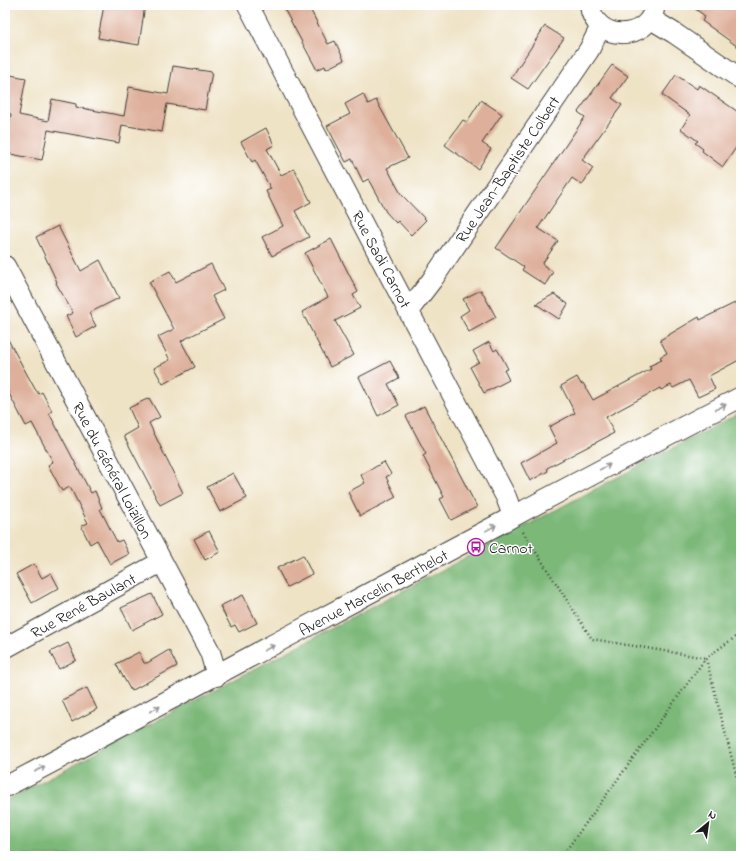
<svg xmlns="http://www.w3.org/2000/svg" width="746" height="861" viewBox="0 0 746 861" font-family="'Indie Flower',sans-serif">
<rect width="100%" height="100%" fill="#fff"/>
<filter id="ink" filterUnits="userSpaceOnUse"><feTurbulence type="fractalNoise" baseFrequency=".025" numOctaves="2"/><feDisplacementMap in="SourceGraphic" scale="8" xChannelSelector="R" yChannelSelector="G"/><feConvolveMatrix kernelMatrix="1 2 1 2 8 2 1 2 1" color-interpolation-filters="sRGB"/></filter>
<filter id="wash" filterUnits="userSpaceOnUse"><feTurbulence type="fractalNoise" baseFrequency=".012" numOctaves="4" result="noise"/><feDisplacementMap in="SourceGraphic" scale="16" xChannelSelector="R" yChannelSelector="G"/><feGaussianBlur stdDeviation="0.9" result="paint"/><feColorMatrix in="noise" values="0 0 0 0 0 0 0 0 0 0 0 0 0 0 0 0 0 1.4 0 .05"/><feComposite in="paint" operator="in"/></filter>
<g filter="url(#wash)">
<rect width="100%" height="100%" fill="#efe3c6"/>
<!-- forest -->
<path fill="#7cb878" stroke="#4c6a4a" d="M741,412V856H5V801Z"/>
<g id="blocks">
<!-- building -->
<path fill="#deb09b" d="M104,5H145L139,45L98,38Z
M282,5H308L328,44L335,41L344,60L326,69L325,66L317,70Z
M690,5H734L741,10V49L702,21L705,16Z
M545,26L564,38L528,89L511,78Z
M612,65L628,76L612,98L622,105L582,160L593,168L582,185L572,178L538,228L558,241L542,264L553,272L545,285L522,270L524,267L496,248L585,117L578,112Z
M173,66L212,72L205,110L167,104L162,132L122,125L119,143L48,130L42,160L5,153L11,114L5,112V74L26,78L19,115L48,121L52,99L76,104V107L124,116L129,87L168,94Z
M676,75L697,89L699,85L741,114V140L723,167L702,151L703,149L695,143L698,141L681,129L690,115L662,95Z
M363,94L368,104L376,100L408,158L387,168L401,194L426,220L411,235L398,221L396,223L386,212L368,179L363,182L352,159L346,162L327,126L350,114L345,104Z
M481,100L502,114L482,143L491,149L478,169L445,145L463,120L467,122Z
M266,128L274,145L267,149L281,175L294,169L311,202L295,211L309,237L272,256L262,237L283,226L266,191L271,189L255,160L252,162L241,142Z
M58,226L81,271L100,260L119,298L89,313L96,326L76,337L66,316L73,313L56,283L57,282L36,237Z
M331,239L358,292L353,295L360,308L335,321L354,355L330,367L302,312L328,297L305,253Z
M211,264L224,290L212,296L224,319L181,341L195,367L163,384L154,368L170,360L158,337L174,329L149,282L170,271L176,282Z
M481,290L496,317L469,332L460,316L469,310L463,299Z
M554,294L568,304L559,319L536,304Z
M741,300V359L709,376L715,389L698,397L689,380L673,388L671,385L661,390L660,388L606,417L614,433L547,468L548,471L530,481L521,463L557,443L549,427L575,413L561,386L577,377L581,384L583,383L593,400L651,369L649,366L662,360L660,357L667,353L660,340L699,317L700,320Z
M5,334L35,389L39,394L42,392L52,411L49,413L91,493L95,491L102,508L100,509L117,542L122,540L129,554L110,564L97,540L90,544L81,526L88,523L70,487L62,491L48,465L53,462L32,423L26,426L5,386Z
M489,342L494,351L497,349L503,359L508,369L504,370L509,380L484,393L470,367L479,362L473,351Z
M390,361L399,378L388,384L399,405L378,416L359,377Z
M149,398L160,417L149,423L183,493L160,505L124,436L138,428L129,408Z
M424,406L477,507L451,520L440,499L444,497L423,456L426,454L406,416Z
M384,462L391,474L386,477L396,497L360,516L348,492L365,483L361,475Z
M233,473L247,498L220,512L207,487Z
M209,531L220,552L205,560L194,539Z
M303,555L312,574L287,587L277,568Z
M34,564L42,578L51,573L59,588L32,603L16,574Z
M152,594L162,614L132,630L121,608Z
M243,595L257,623L239,632L235,625L231,627L220,606Z
M68,643L76,660L59,669L50,652Z
M169,650L177,666L131,691L116,664L139,652L144,663H147Z
M87,688L97,709L72,722L62,700Z"/>
</g>
</g>
<g filter="url(#ink)">
<use href="#blocks" fill-opacity="0" stroke="#3c3a36" stroke-width="1"/>
<g fill="none" stroke-linecap="round" stroke-linejoin="round">
<!-- minor casing -->
<g stroke="#3c3a36" stroke-width="22">
<path id="minor" d="M248,5L506,497L513,516
M590,5C593,42 650,43 655,5
M651,19L674,33L741,79
M5,266L210,652L217,676
M409,310L432,280L589,50L601,26
M5,648L161,562
M5,787C251,658 494,524 741,397"/>
</g>
<!-- path -->
<path stroke="#3c3a36" stroke-width="2.5" stroke-dasharray="1 3" stroke-linecap="butt" d="M523,532L592,639L706,658L741,794
M562,856L706,658L741,633"/>
<!-- minor -->
<use href="#minor" stroke="#fff" stroke-width="20"/>
</g>
<!-- one-way arrows -->
<defs><path id="oneway-shaft" d="M-6 0H5M1.5-3L5.5 0L1.5 3" fill="none" stroke-width="1.6" stroke-linecap="round" stroke-linejoin="round"/></defs>
<g stroke="#999">
<use href="#oneway-shaft" transform="translate(721 407) rotate(-27)"/>
<use href="#oneway-shaft" transform="translate(605 467) rotate(-28)"/>
<use href="#oneway-shaft" transform="translate(491 528) rotate(-29)"/>
<use href="#oneway-shaft" transform="translate(269 648) rotate(-28)"/>
<use href="#oneway-shaft" transform="translate(155 709) rotate(-28)"/>
<use href="#oneway-shaft" transform="translate(40 769) rotate(-28)"/>
</g>
</g>
<!-- icons -->
<defs>
<g id="bus-ring" transform="scale(0.9)"><circle r="9.5" fill="#fff" stroke="#b5179e" stroke-width="1.5"/><path d="M-5-6H5V4H4V6H2V4H-2V6H-4V4H-5ZM-3.5-4V0h7V-4ZM-3.5 1.2v1.5H-2V1.2ZM2 1.2v1.5H3.5V1.2Z" fill="#b5179e"/></g>
</defs>
<g fill-rule="evenodd">
<use href="#bus-ring" x="476" y="547"/>
</g>
<g text-anchor="middle" stroke-width="3" stroke-linejoin="round" paint-order="stroke">
<!-- street labels -->
<g font-size="16" fill="#1c1c1c" stroke="#fff">
<text transform="translate(507 169) rotate(-56)" y="6">Rue Jean-Baptiste Colbert</text>
<text transform="translate(382 259) rotate(62)" y="6">Rue Sadi Carnot</text>
<text transform="translate(113 470) rotate(62)" y="6">Rue du Général Loizillon</text>
<text transform="translate(373 592) rotate(-28)" y="6">Avenue Marcelin Berthelot</text>
<text transform="translate(83 605) rotate(-29)" y="6">Rue René Baulant</text>
</g>
<!-- poi labels -->
<g font-size="16" fill="#1c1c1c" stroke="#fff" text-anchor="start">
<text x="489" y="553">Carnot</text>
</g>
</g>
<!-- margin -->
<rect width="746" height="861" fill="none" stroke="#fff" stroke-width="20"/>
<!-- north arrow -->
<g transform="translate(708 823) rotate(29)" stroke="#ffffff" stroke-width="3" paint-order="stroke">
<path d="M0-3L7 15L0 10L-7 15Z" fill="#1c1c1c"/>
<text y="-6" font-size="11" font-weight="bold" text-anchor="middle" fill="#1c1c1c">N</text>
</g>
</svg>
